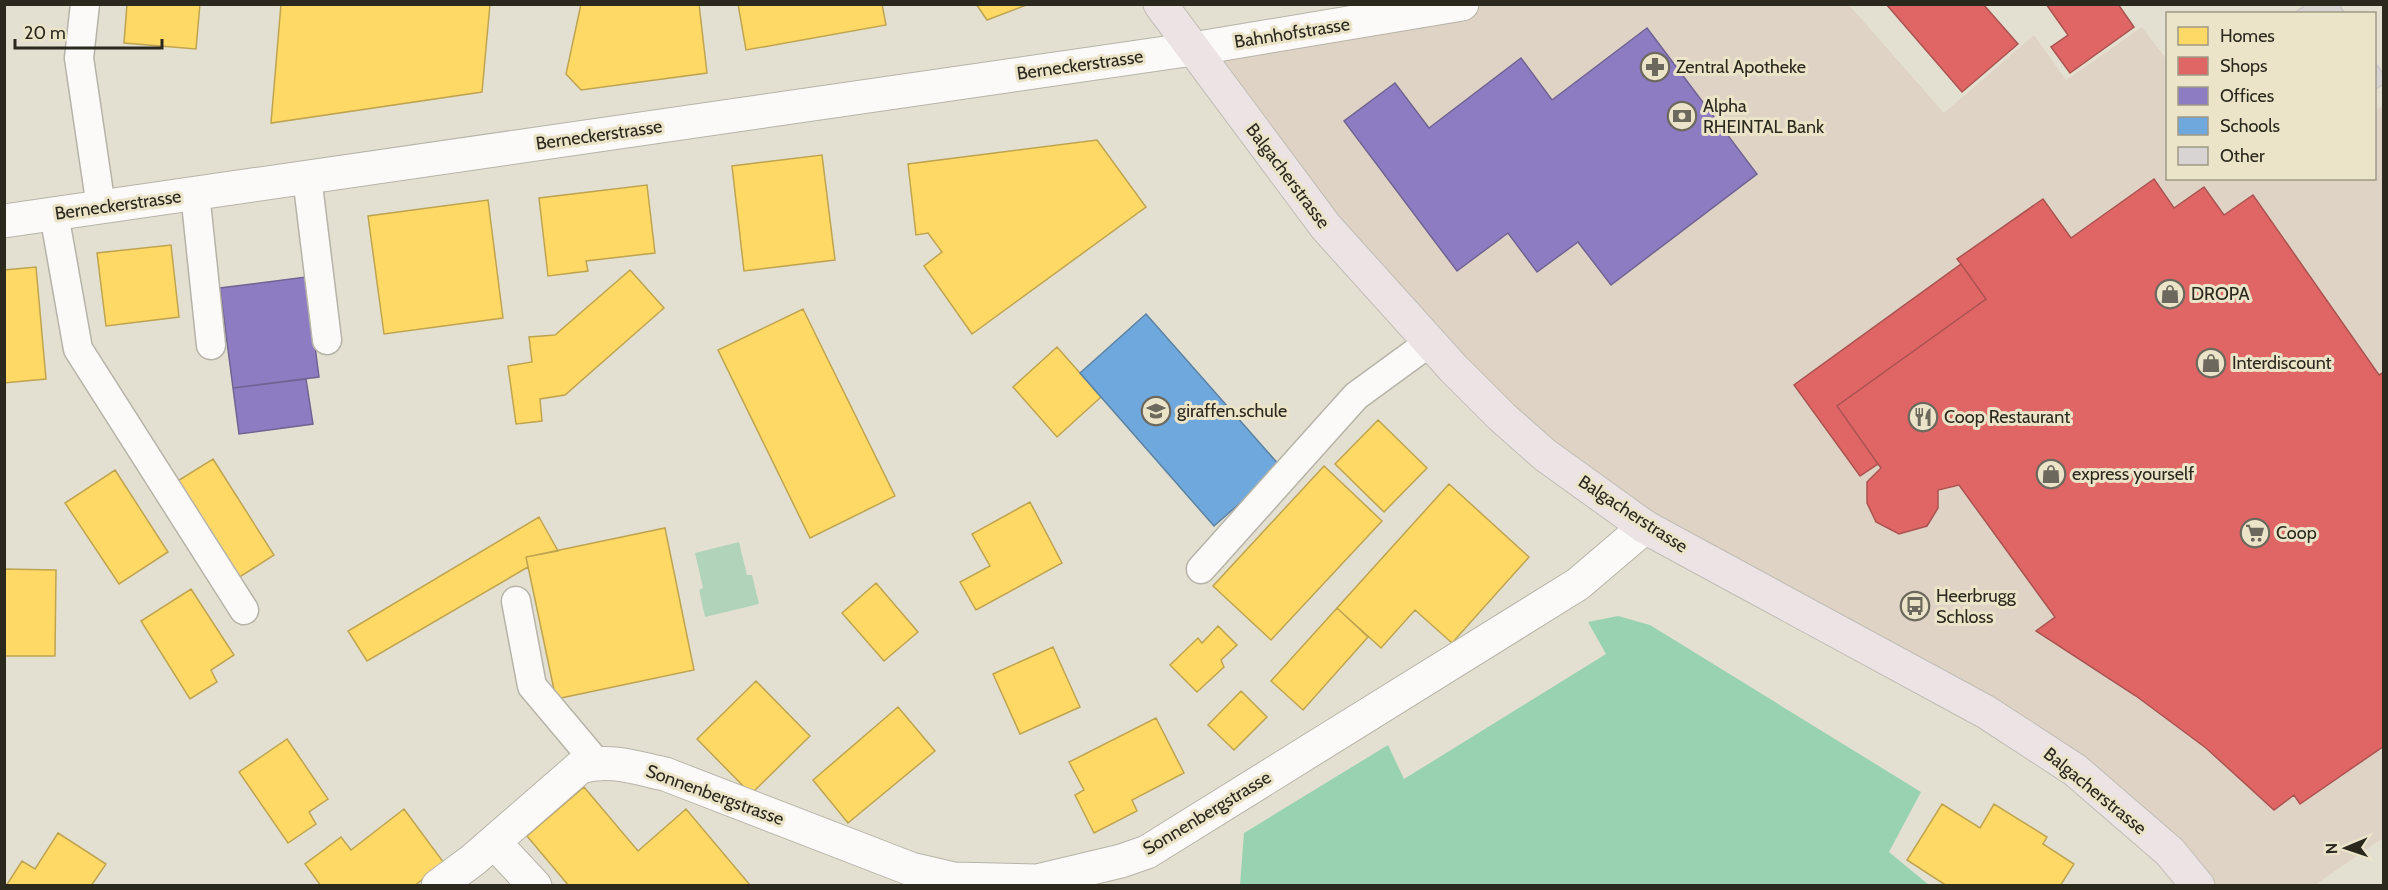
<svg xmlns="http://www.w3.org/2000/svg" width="2388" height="890" viewBox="0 0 2388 890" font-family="Cabin,sans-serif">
<rect width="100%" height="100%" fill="#e4e0d1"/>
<!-- commercial -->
<path fill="#dfd3c5" d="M1461,5H1849L1944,113L2034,35L2066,80L2142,27L2167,60L2168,178H2374L2375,111L2383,105V838L2315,885H2198L2170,852L1826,623L1502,417L1193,49Z"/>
<!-- green -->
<path fill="#b1d3ba" d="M739,542L747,575H752L759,604L705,617L699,590L703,588L695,553Z"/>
<!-- forest -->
<path fill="#99d2b1" d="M1618,616L1650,625L1921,792L1889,852L1929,885H1240L1244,833L1388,745L1404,779L1606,654L1588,622Z"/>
<!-- homes -->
<path fill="#ffd966" stroke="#bfa450" stroke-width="1.5" d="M127,4H200L196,49L124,43Z
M281,4H490L482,92L271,123Z
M581,4H699L707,73L581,90L566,74Z
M738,4H882L886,25L746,50Z
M976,4H1029L987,20Z
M1097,140L1146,207L972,334L924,266L942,252L928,233L916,235L908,164Z
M822,155L835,260L744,271L732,166Z
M647,185L655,253L586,261L588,271L548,276L539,198Z
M488,200L503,318L384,334L368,216Z
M171,245L179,317L106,326L97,253Z
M36,267L46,379L4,383V270Z
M630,270L664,308L565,395L540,399L542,421L516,424L508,366L532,362L529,337L555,335Z
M803,309L895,496L810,538L718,350Z
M1057,347L1101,397L1057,437L1013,387Z
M1378,420L1427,468L1384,512L1335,464Z
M213,459L274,555L238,578L176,482Z
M1324,466L1382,521L1271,640L1213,586Z
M115,470L168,552L119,584L65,503Z
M1449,484L1529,557L1452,643L1415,610L1381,648L1337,608Z
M1030,502L1062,563L976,610L960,582L990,566L972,534Z
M539,517L558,551L526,557L528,567L367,661L348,631Z
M665,528L694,670L556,699L526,557Z
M4,569L56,570L55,656H4Z
M876,583L918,632L884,661L842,613Z
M191,589L234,655L211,670L217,682L190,699L141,621Z
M1337,608L1368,637L1303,710L1271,681Z
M1218,626L1237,645L1221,660L1224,667L1197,692L1170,665L1198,638L1202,643Z
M1053,647L1080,707L1020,734L993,674Z
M756,681L810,736L751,794L697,739Z
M1241,691L1267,717L1234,750L1208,725Z
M898,707L935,751L848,823L813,780Z
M1156,718L1184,773L1132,800L1137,811L1094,833L1075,795L1084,790L1069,762Z
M287,739L328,799L309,812L316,824L288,843L239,772Z
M584,787L638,851L686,809L750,885L569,886L527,836Z
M1942,804L1980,828L1994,804L2047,837L2043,844L2074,864L2060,886H1947L1907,860Z
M404,809L444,863L414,886H321L305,864L341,837L351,850Z
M58,833L106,864L91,886H6L22,861L35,869Z"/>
<!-- shops -->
<path fill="#e06666" stroke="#aa5350" stroke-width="1.5" d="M1886,4H1983L2018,44L1962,92Z
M2046,4H2118L2134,27L2070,73L2051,47L2068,35Z
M2154,179L2174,208L2204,187L2224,215L2253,195L2379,375L2384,372V746L2300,804L2294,795L2274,810L2206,748L2136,696L2036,631L2055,617L1959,485L1938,490V508L1927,526L1899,534L1876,522L1867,503V482L1881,468L1878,464L1860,476L1794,385L1961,264L1957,259L2043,199L2071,238Z
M1961,264L1986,299L1837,406L1878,464L1860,476L1794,385Z"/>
<!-- offices -->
<path fill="#8e7cc3" stroke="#706392" stroke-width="1.5" d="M1647,28L1757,174L1611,285L1578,242L1537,272L1508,233L1457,271L1344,121L1395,83L1429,128L1521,58L1552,100Z
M306,277L319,377L233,388L220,288Z
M306,379L313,424L239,434L233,388Z"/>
<!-- schools -->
<path fill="#6fa8dc" stroke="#5b82a3" stroke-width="1.5" d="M1146,314L1281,467L1214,526L1080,373Z"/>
<!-- building -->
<path fill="#d7d4d3" stroke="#cbc8c7" stroke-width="1.5" d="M2307,4H2339L2345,14H2293Z
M2374,61L2384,75V84L2374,90Z"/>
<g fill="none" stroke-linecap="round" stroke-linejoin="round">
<!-- service casing -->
<g stroke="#b6b3a8" stroke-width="31">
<path id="service" d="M85,4L79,58L101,207
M307,177L327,340
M195,193L211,345
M54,214L78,349L244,610
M1201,569L1356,396L1430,342
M516,601L532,686L596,762"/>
</g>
<!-- minor casing -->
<g stroke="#b6b3a8" stroke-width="35">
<path id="minor" d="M1193,49L1462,4
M494,842L535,886
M438,886L473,860L580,767C609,758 636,768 665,774L911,869L954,879L1037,881L1121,861L1147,852L1578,584L1645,527"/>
</g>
<!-- secondary casing -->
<g stroke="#b6b3a8" stroke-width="35">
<path id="secondary" d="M4,221L1193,49"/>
</g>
<!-- primary casing -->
<g stroke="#bfbdb5" stroke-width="35">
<path id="primary" d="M1160,4L1326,227L1454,369L1502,417L1545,455L1645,527L1986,712L2075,770L2170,852L2198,886"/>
</g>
<!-- service -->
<use href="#service" stroke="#fbfaf8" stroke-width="28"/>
<!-- minor -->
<use href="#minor" stroke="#fbfaf8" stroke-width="33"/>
<!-- secondary -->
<use href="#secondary" stroke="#fbfaf8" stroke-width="33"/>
<!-- primary -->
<use href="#primary" stroke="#ece3e4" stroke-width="33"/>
</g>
<!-- icons -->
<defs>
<g id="pharmacy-ring" transform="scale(1.5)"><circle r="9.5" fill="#ece4c9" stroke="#6c685d" stroke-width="1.5"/><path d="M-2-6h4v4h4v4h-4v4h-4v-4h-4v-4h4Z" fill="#6c685d"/></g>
<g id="bank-ring" transform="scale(1.5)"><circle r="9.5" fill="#ece4c9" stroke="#6c685d" stroke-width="1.5"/><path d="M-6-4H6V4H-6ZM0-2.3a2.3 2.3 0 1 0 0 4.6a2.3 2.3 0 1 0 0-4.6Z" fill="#6c685d"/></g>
<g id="shop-ring" transform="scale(1.5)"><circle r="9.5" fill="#ece4c9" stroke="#6c685d" stroke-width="1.5"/><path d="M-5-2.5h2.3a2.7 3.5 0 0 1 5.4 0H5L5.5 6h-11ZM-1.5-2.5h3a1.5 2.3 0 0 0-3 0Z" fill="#6c685d"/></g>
<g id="school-ring" transform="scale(1.5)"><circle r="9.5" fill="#ece4c9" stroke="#6c685d" stroke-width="1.5"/><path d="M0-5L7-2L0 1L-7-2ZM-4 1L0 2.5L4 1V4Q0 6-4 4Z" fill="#6c685d"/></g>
<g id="restaurant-ring" transform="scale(1.5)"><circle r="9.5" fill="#ece4c9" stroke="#6c685d" stroke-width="1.5"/><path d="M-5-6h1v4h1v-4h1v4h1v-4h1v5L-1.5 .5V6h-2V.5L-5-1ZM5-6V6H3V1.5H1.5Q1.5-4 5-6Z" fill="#6c685d"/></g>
<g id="supermarket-ring" transform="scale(1.5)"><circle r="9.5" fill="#ece4c9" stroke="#6c685d" stroke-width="1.5"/><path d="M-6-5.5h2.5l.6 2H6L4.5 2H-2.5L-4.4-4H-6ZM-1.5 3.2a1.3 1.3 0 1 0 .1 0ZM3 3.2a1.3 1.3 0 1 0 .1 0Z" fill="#6c685d"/></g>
<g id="bus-ring" transform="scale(1.5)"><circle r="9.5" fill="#ece4c9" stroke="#6c685d" stroke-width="1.5"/><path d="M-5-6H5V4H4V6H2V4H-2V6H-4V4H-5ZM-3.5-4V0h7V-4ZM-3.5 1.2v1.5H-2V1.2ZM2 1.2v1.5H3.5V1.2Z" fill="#6c685d"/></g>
</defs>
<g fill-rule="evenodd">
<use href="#pharmacy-ring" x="1655" y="67"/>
<use href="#bank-ring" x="1682" y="116"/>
<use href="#shop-ring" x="2170" y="294"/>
<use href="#shop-ring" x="2211" y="363"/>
<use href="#school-ring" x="1156" y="411"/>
<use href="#restaurant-ring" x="1923" y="417"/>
<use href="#shop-ring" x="2051" y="474"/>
<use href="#supermarket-ring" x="2255" y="533"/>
<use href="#bus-ring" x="1915" y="606"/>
</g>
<g text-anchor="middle" stroke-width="6" stroke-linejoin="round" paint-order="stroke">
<!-- street labels -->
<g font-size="18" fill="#2b281e" stroke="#ece4c9">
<text transform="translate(1292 33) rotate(-9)" y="6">Bahnhofstrasse</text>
<text transform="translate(1080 65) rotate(-8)" y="6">Berneckerstrasse</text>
<text transform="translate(599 135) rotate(-8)" y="6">Berneckerstrasse</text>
<text transform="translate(1288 176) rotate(53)" y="6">Balgacherstrasse</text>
<text transform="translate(118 205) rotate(-8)" y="6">Berneckerstrasse</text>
<text transform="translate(1633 514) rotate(33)" y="6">Balgacherstrasse</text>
<text transform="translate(2095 791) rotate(39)" y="6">Balgacherstrasse</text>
<text transform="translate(715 795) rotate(20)" y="6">Sonnenbergstrasse</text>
<text transform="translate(1207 813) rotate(-31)" y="6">Sonnenbergstrasse</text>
</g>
<!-- poi labels -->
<g font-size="18" fill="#2b281e" stroke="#ece4c9" text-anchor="start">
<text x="1676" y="73">Zentral Apotheke</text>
<text x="1703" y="112">Alpha<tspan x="1703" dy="21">RHEINTAL Bank</tspan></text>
<text x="2191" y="300">DROPA</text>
<text x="2232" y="369">Interdiscount</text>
<text x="1177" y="417">giraffen.schule</text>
<text x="1944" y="423">Coop Restaurant</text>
<text x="2072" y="480">express yourself</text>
<text x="2276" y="539">Coop</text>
<text x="1936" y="602">Heerbrugg<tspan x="1936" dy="21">Schloss</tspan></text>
</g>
</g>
<!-- border -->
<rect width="2388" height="890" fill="none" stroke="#2b281e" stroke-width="12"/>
<!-- legend -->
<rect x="2166" y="12" width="210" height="168" fill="#ece4c9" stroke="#9f9985" stroke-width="1.5"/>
<rect x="2178" y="27" width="30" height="18" fill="#ffd966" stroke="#9f9985" stroke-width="1.5"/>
<text x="2220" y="42" font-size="18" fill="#2b281e">Homes</text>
<rect x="2178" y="57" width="30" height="18" fill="#e06666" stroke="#9f9985" stroke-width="1.5"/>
<text x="2220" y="72" font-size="18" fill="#2b281e">Shops</text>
<rect x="2178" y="87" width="30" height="18" fill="#8e7cc3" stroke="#9f9985" stroke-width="1.5"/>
<text x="2220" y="102" font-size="18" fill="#2b281e">Offices</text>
<rect x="2178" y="117" width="30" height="18" fill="#6fa8dc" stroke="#9f9985" stroke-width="1.5"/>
<text x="2220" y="132" font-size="18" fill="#2b281e">Schools</text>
<rect x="2178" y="147" width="30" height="18" fill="#d7d4d3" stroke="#9f9985" stroke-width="1.5"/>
<text x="2220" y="162" font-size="18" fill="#2b281e">Other</text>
<!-- north arrow -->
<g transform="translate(2346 848) rotate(268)" stroke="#ece4c9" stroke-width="4.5" paint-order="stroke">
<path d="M0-4.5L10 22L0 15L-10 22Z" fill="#2b281e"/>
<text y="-9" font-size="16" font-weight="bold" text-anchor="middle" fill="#2b281e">N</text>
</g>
<!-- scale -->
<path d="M15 39v9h147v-9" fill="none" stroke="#2b281e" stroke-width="3"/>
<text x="24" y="39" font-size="18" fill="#2b281e" stroke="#ece4c9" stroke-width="4.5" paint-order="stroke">20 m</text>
</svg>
